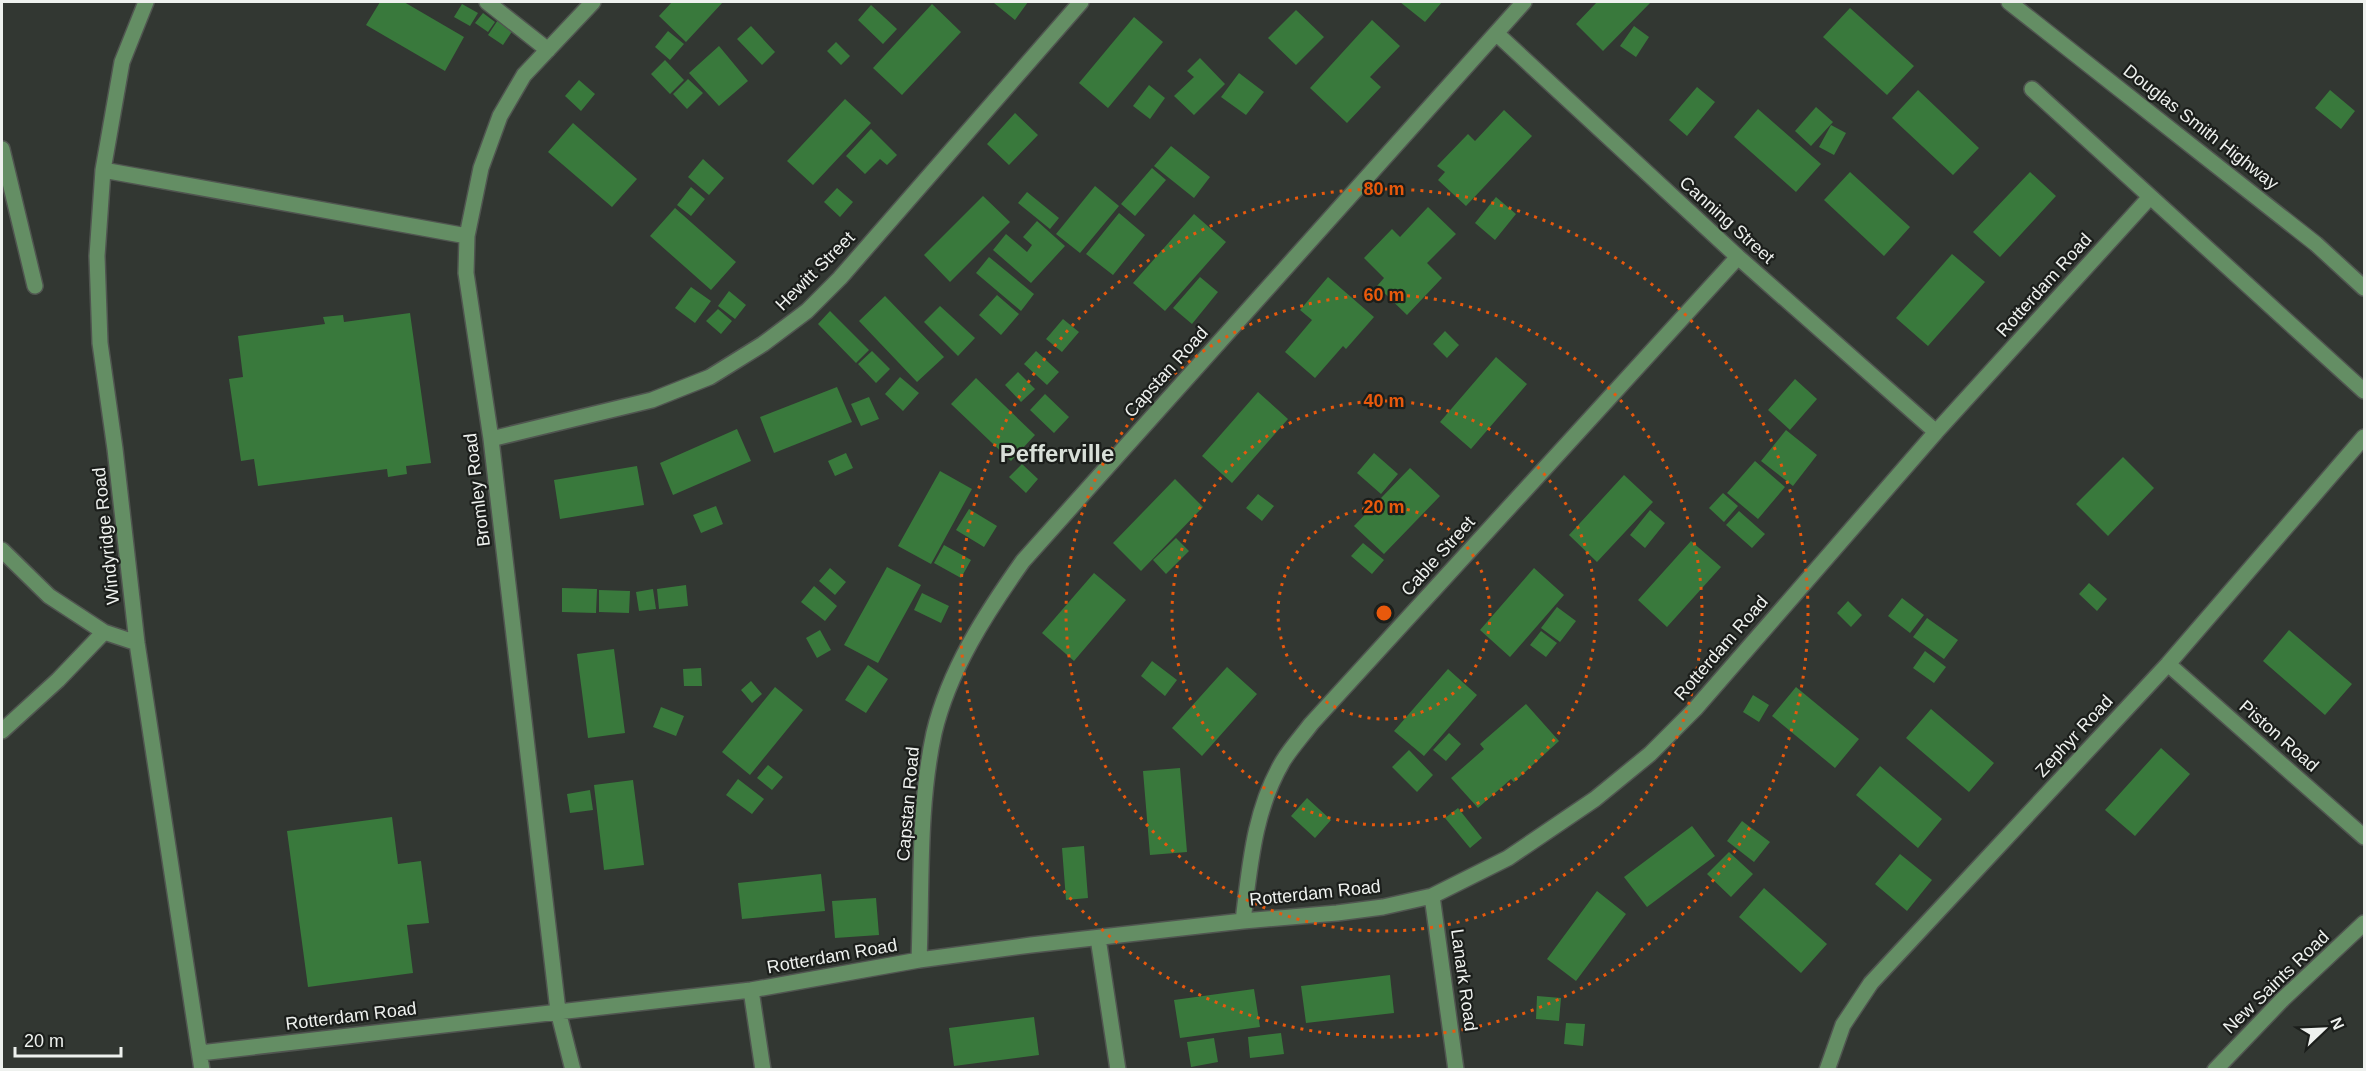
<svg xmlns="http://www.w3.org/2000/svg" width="2366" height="1071" viewBox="0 0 2366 1071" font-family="Arial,sans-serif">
<rect width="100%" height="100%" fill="#323732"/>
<!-- building -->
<path fill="#39793c" d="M380,2H404L464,37L445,71L366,25Z
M672,2H723L686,42L659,16Z
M995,2H1028L1015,20L994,3Z
M1400,2H1442L1425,22Z
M1597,2H1651L1603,51L1576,24Z
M462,4L478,13L470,26L454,17Z
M932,4L961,32L902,95L873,68Z
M871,5L897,29L883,44L858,20Z
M1850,8L1914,66L1887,95L1823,37Z
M1296,10L1324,37L1296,65L1268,38Z
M483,13L495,22L488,32L475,23Z
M1134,17L1163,42L1108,108L1079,83Z
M498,20L513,30L503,45L488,35Z
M1372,20L1400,46L1370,77L1381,87L1347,123L1310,88Z
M751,26L775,52L762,65L737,39Z
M1634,26L1649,37L1636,57L1620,46Z
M668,31L684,44L670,60L655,47Z
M836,42L850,56L841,65L827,51Z
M719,46L748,81L719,106L689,73Z
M1200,58L1225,84L1194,115L1174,96L1194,77L1187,71Z
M665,60L684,80L670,94L651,74Z
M1239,73L1264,92L1246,115L1221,97Z
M688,79L703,93L687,109L673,94Z
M579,80L595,94L581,111L565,96Z
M1149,85L1165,98L1150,119L1133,106Z
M1697,87L1715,102L1687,136L1669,120Z
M1918,90L1979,148L1953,175L1892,118Z
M2330,90L2355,111L2341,129L2315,108Z
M845,99L871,123L813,185L787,161Z
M1816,107L1833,122L1811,146L1795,131Z
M1758,109L1821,164L1796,192L1734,137Z
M1504,110L1532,136L1466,206L1438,180L1445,172L1437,166L1468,134L1475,141Z
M1015,113L1038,135L1009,165L987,144Z
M573,123L637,179L612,207L548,152Z
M1831,125L1846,133L1834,155L1819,147Z
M871,129L897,155L887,165L880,159L865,174L846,156Z
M1171,146L1210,177L1194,198L1154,166Z
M703,159L724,178L709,195L688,177Z
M1152,168L1166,180L1135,216L1121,204Z
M1850,172L1910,227L1884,256L1824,200Z
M2030,172L2056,196L2000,257L1973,232Z
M1095,186L1119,206L1080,253L1056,234Z
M691,187L705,199L691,216L677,205Z
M837,188L853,202L840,217L824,202Z
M1027,192L1059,218L1050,229L1018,203Z
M983,196L1010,222L950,282L924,255Z
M1496,197L1516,214L1495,240L1475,223Z
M1428,207L1456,234L1427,263L1442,278L1407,315L1377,286L1384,278L1364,258L1392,229L1400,237Z
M675,208L736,262L711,290L650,236Z
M1119,213L1145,235L1113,275L1086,254Z
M1194,214L1226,242L1165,311L1133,283Z
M1037,221L1065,246L1031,283L993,250L1006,234L1027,252L1032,245L1023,237Z
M1952,254L1985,282L1928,346L1896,318Z
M989,257L1034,294L1021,311L976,273Z
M1200,277L1218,292L1192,324L1173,308Z
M1328,277L1374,317L1346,349L1343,346L1315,378L1285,352L1312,320L1300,310Z
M691,287L711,301L695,323L675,308Z
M729,291L746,305L735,319L718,306Z
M997,295L1019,314L1001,335L979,315Z
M885,296L944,357L917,382L859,321Z
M940,306L975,338L958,356L924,322Z
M718,309L732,321L721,334L706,321Z
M830,311L869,350L856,363L818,324Z
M410,313L431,463L406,466L407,474L388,477L387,469L258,486L254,459L241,461L229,379L243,377L238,336L325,324L323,317L343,315L344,322Z
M1063,319L1079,332L1062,352L1046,339Z
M1445,331L1459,345L1447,358L1433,344Z
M872,351L890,369L876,383L858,364Z
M1036,351L1059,372L1047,385L1024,364Z
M1496,357L1527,384L1471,449L1440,422Z
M1018,372L1035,389L1021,402L1005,385Z
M900,377L919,393L903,411L885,394Z
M976,378L1035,435L1011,461L951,404Z
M1795,379L1817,399L1790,430L1768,410Z
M837,387L852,422L774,453L760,417Z
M1258,392L1288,419L1232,483L1202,456Z
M1045,394L1069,417L1054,433L1030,410Z
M869,397L879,419L861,426L851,404Z
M737,429L751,461L673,495L660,463Z
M1786,430L1817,455L1793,486L1761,461Z
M846,453L853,468L835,476L828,461Z
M1374,453L1398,474L1381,494L1357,473Z
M2123,457L2154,488L2108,536L2076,504Z
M1755,461L1785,487L1758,519L1727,493Z
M1022,464L1038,479L1026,493L1009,477Z
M637,466L644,505L560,519L554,480Z
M1410,468L1440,496L1384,554L1354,526Z
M940,471L972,489L931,564L898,546Z
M1624,475L1653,502L1597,562L1569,535Z
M1175,479L1203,507L1141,571L1113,543Z
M1723,493L1738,506L1724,522L1709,508Z
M1258,494L1274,506L1262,521L1246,508Z
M716,506L723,524L701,533L693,515Z
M969,509L997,526L984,547L956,530Z
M1650,510L1665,523L1645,548L1630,535Z
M1739,511L1765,534L1752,548L1726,525Z
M1176,538L1189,551L1166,574L1153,560Z
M1691,541L1721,567L1667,627L1638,600Z
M1363,543L1384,560L1372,574L1351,556Z
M944,545L971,560L961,578L934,563Z
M887,567L921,585L878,663L844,645Z
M830,568L846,582L835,595L819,581Z
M1534,568L1564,595L1510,657L1480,630Z
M1094,573L1126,600L1074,661L1042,633Z
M2089,583L2107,599L2097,611L2079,594Z
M686,585L688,606L659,609L657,589Z
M814,586L837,606L825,621L801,602Z
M562,588L597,589L596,613L562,612Z
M653,589L656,609L639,611L636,592Z
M599,590L630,591L629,613L599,612Z
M922,593L949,606L941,623L914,610Z
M1902,598L1924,615L1910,633L1888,616Z
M1848,601L1862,615L1851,627L1837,613Z
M1557,607L1576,621L1560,642L1541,628Z
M1927,618L1958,640L1944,659L1913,637Z
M820,630L831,650L817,658L806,638Z
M2289,630L2352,684L2325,715L2263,661Z
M1541,631L1557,643L1546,657L1530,645Z
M614,649L625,733L588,738L577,654Z
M1925,651L1946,667L1934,683L1913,668Z
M1152,661L1177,680L1165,696L1141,676Z
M868,665L888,679L866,713L845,700Z
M1227,667L1257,694L1202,756L1172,728Z
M701,668L702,686H684L683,669Z
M1448,669L1477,695L1424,756L1394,731Z
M751,681L762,694L752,703L741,690Z
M775,687L803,710L750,775L722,752Z
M1796,687L1859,739L1835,768L1772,716Z
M1753,695L1769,705L1759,722L1743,712Z
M1526,704L1559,741L1514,782L1511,779L1478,808L1451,778L1484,749L1480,744Z
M661,707L684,716L676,736L653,727Z
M1931,709L1994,763L1969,792L1906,738Z
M1449,733L1461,744L1446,761L1433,750Z
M2161,748L2190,774L2135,836L2105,810Z
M1409,750L1433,775L1417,792L1392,767Z
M768,765L783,777L772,790L757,778Z
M1880,766L1942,819L1918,848L1856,795Z
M1180,768L1187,852L1150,855L1143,771Z
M738,779L764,799L752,814L726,795Z
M633,780L644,865L604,870L594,785Z
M590,790L593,810L570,813L567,794Z
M1307,798L1331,820L1315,838L1291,816Z
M1458,808L1482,838L1470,848L1445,818Z
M392,817L398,864L421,861L429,923L407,925L413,973L308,987L287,831Z
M1742,821L1770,842L1754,862L1727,841Z
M1692,826L1715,856L1647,907L1624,877Z
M1084,846L1088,898L1066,900L1062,848Z
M1729,852L1753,874L1731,897L1707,874Z
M1900,854L1932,880L1907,911L1875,884Z
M821,874L825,911L742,919L738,883Z
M1764,888L1827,944L1801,973L1739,917Z
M1597,891L1626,914L1576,981L1547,959Z
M876,898L879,935L835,938L832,901Z
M1390,975L1394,1013L1306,1023L1301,986Z
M1254,989L1260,1027L1180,1038L1174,1000Z
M1537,996L1561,998L1559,1021L1536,1019Z
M1034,1017L1039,1055L954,1066L949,1028Z
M1566,1023L1585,1024L1583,1046L1564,1044Z
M1281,1033L1284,1054L1250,1058L1248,1037Z
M1214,1038L1218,1062L1191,1067L1187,1042Z"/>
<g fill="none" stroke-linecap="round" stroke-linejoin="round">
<!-- minor casing -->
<g stroke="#505550" stroke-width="18">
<path id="minor" d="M146,2L122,62L103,170L97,256L100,343L115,449L137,643L202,1070
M487,2L548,50
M2009,2L2316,244L2364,288
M1496,33L1738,257L1936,432
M2032,89L2364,391
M2,149L35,286
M103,170L467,236
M491,439L652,400L710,377L763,344L807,311L840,278L1081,2
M2,550L49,596L104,632
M2168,664L2364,837
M2,731L58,680L104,632L137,643
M1432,896L1456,1070
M1243,921C1250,865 1254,810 1283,761C1291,748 1302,736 1311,724L1738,257
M1098,938L1118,1070
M919,960C922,885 918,807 934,733C949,670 986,613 1023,561L1524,2
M751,990L763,1070
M200,1053L751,990L919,960L1031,945L1243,921L1337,913L1383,907L1432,896L1508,858L1595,799L1650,754L1695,709L1936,432L2150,197
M573,1070L558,1011L491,439L466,273L467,236L481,168L500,116L524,75L593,2
M1827,1070L1843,1025L1871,983L2168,664L2364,437
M2215,1070L2283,999L2364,923"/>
</g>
<!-- minor -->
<use href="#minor" stroke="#648e64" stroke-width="15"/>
</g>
<!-- distance rings -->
<g fill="none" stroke="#e8590c" stroke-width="3" stroke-dasharray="3 6">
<circle cx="1384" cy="613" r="106"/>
<circle cx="1384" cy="613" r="212"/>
<circle cx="1384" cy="613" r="318"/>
<circle cx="1384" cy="613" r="424"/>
</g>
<g text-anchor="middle" stroke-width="4.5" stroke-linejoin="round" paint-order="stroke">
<!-- street labels -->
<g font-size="18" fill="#eef1ee" stroke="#1b1e1b">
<text transform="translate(2201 127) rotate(38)" y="6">Douglas Smith Highway</text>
<text transform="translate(1727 220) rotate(42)" y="6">Canning Street</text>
<text transform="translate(815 271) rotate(-45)" y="6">Hewitt Street</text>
<text transform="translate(2044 285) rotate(-48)" y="6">Rotterdam Road</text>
<text transform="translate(1166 372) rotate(-48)" y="6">Capstan Road</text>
<text transform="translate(477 490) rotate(-97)" y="6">Bromley Road</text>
<text transform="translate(106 536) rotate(-96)" y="6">Windyridge Road</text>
<text transform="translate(1438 556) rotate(-48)" y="6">Cable Street</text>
<text transform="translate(1721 648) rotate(-49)" y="6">Rotterdam Road</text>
<text transform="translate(2074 736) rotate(-47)" y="6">Zephyr Road</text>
<text transform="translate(2279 736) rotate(41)" y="6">Piston Road</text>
<text transform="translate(908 804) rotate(-85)" y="6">Capstan Road</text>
<text transform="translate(1315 893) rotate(-6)" y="6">Rotterdam Road</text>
<text transform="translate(832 956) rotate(-10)" y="6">Rotterdam Road</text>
<text transform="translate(1464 980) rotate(82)" y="6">Lanark Road</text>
<text transform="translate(2276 982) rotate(-44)" y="6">New Saints Road</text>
<text transform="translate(351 1016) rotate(-7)" y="6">Rotterdam Road</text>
</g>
<!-- district labels -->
<g font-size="24" font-weight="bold" fill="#d8dfd8" stroke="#1b1e1b">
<text x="1057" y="462">Pefferville</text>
</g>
</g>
<circle cx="1384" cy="613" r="9" fill="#e8590c" stroke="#1b1e1b" stroke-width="3"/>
<g font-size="18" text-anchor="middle" font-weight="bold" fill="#e8590c" stroke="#1b1e1b" stroke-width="4.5" stroke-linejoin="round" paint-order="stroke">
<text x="1384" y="195">80 m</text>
<text x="1384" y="301">60 m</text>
<text x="1384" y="407">40 m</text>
<text x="1384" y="513">20 m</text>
</g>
<!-- border -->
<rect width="2366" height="1071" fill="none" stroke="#eef1ee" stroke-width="6"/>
<!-- north arrow -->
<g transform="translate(2324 1029) rotate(67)" stroke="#1b1e1b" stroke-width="4.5" paint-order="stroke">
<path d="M0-4.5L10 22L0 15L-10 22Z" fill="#eef1ee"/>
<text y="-9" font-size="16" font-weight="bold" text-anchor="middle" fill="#eef1ee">N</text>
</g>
<!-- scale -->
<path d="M15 1047v9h106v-9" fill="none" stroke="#eef1ee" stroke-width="3"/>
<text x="24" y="1047" font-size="18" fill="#eef1ee" stroke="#1b1e1b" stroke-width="4.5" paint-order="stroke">20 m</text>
</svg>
